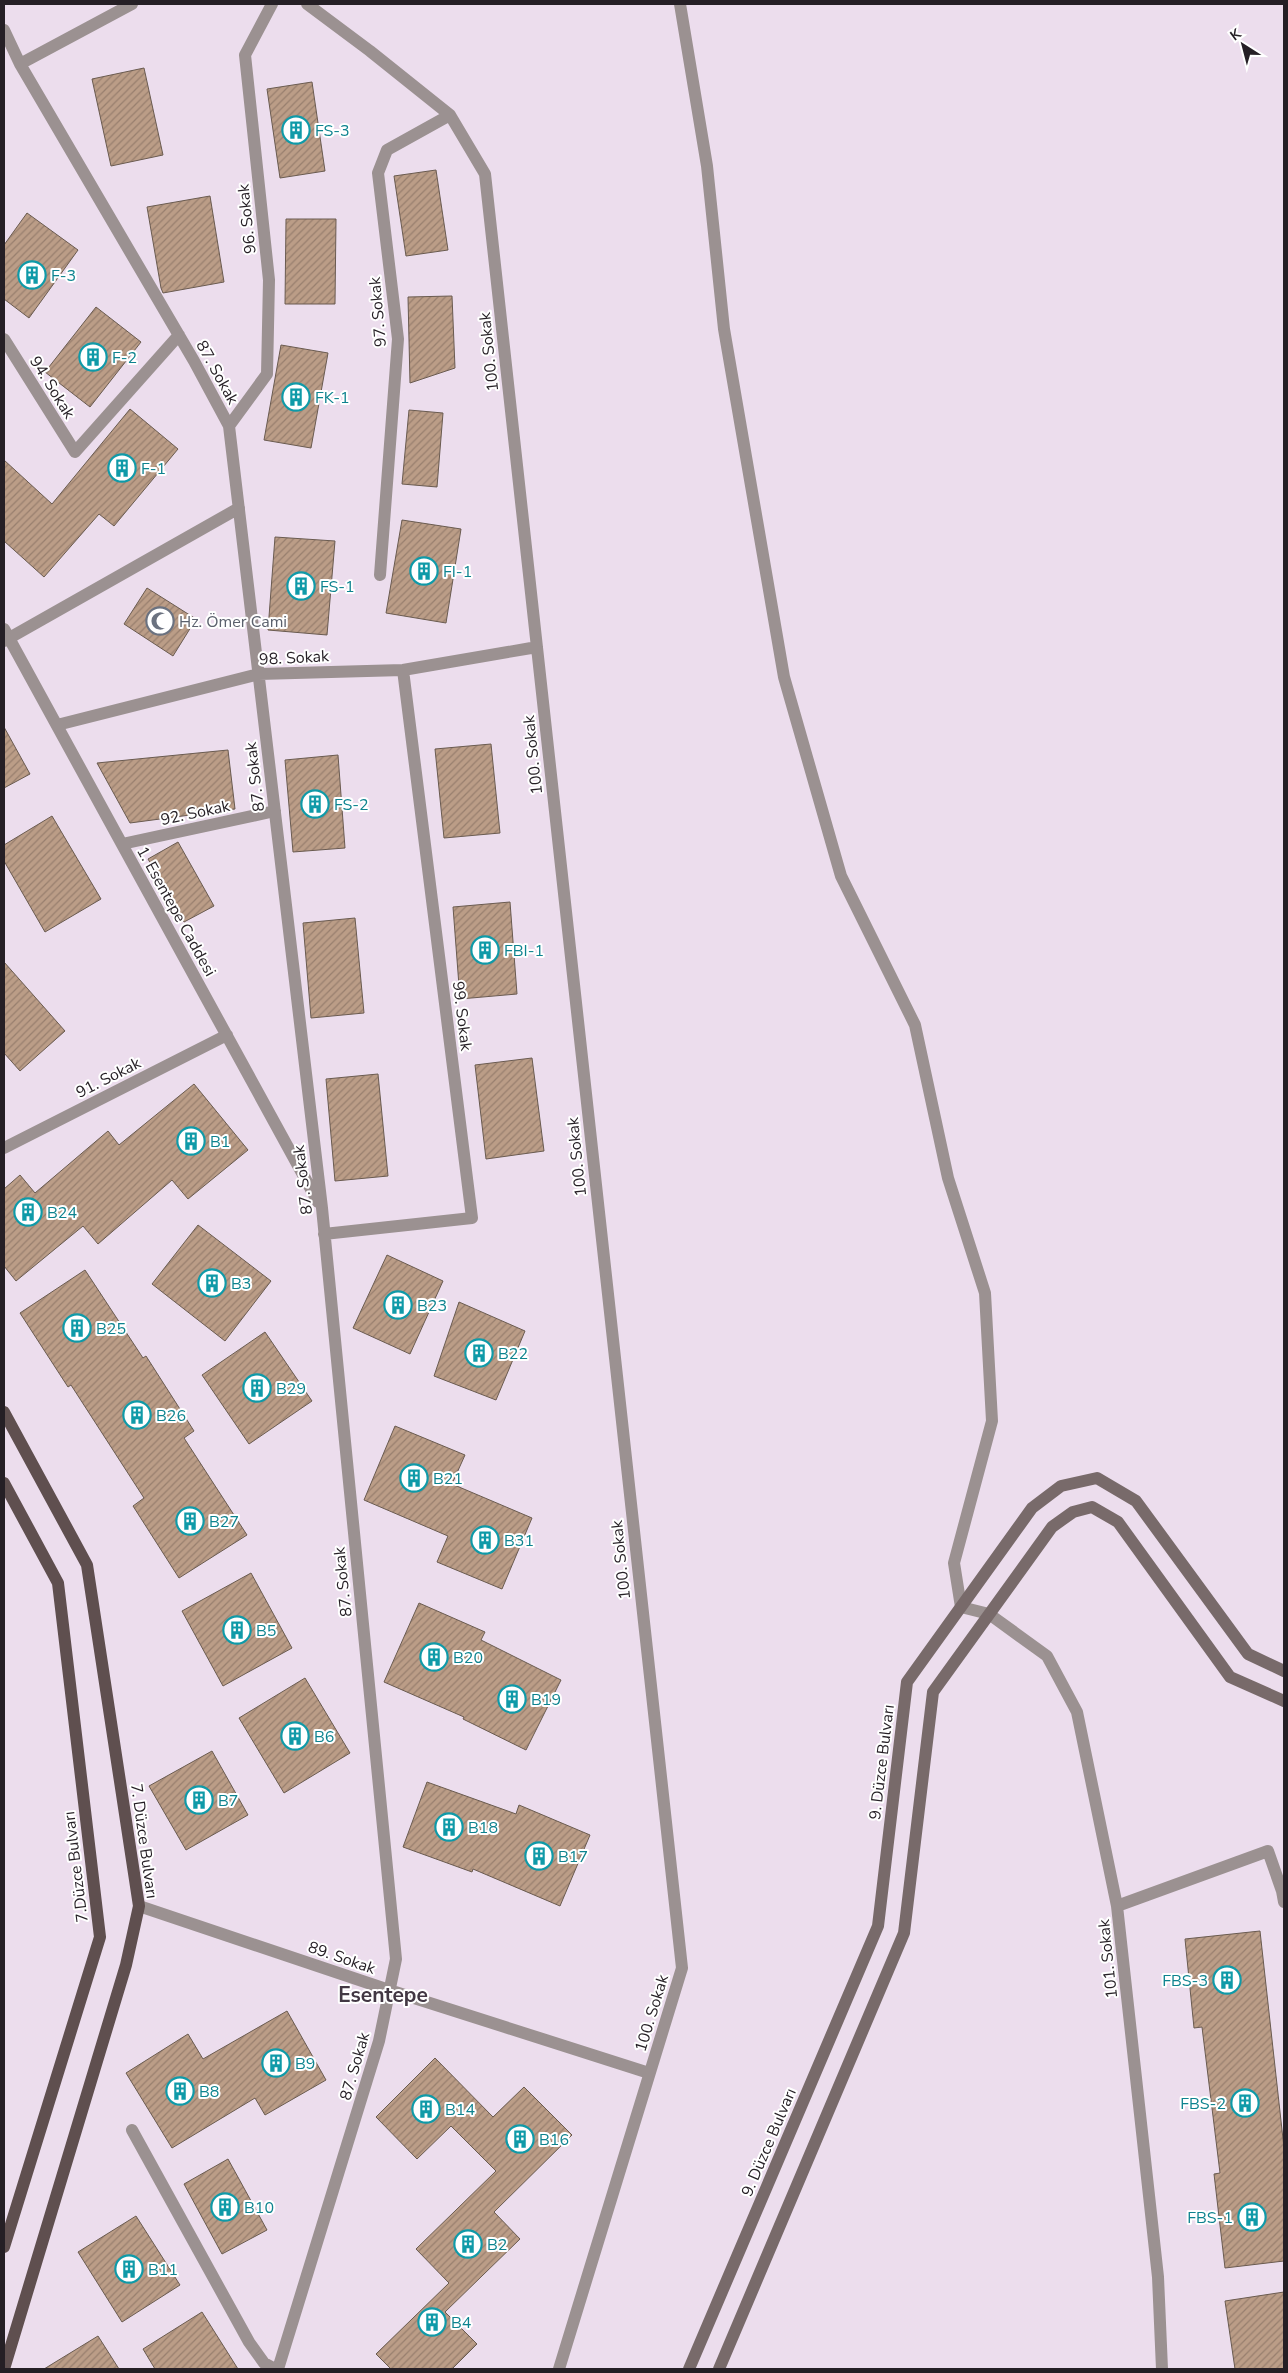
<svg xmlns="http://www.w3.org/2000/svg" width="1288" height="2373" viewBox="0 0 1288 2373" font-family="'Nunito Sans',sans-serif">
<defs>
<pattern id="building-hatch" width="6" height="6" patternUnits="userSpaceOnUse" patternTransform="scale(1.25)"><rect width="6" height="6" fill="#bb9d87"/><path d="M-1 1l2-2M0 6l6-6M5 7l2-2" fill="none" stroke="#987f6e"/></pattern>
</defs>
<rect width="100%" height="100%" fill="#ecdded"/>
<!-- building -->
<path fill="url(#building-hatch)" stroke="#6a5b50" d="M144,68L163,155L111,166L92,79Z
M312,82L325,171L280,178L267,89Z
M436,170L448,250L406,256L394,176Z
M210,196L224,282L163,293L161,288L147,207Z
M27,213L78,250L29,318L4,299V245Z
M286,219H336L335,304H285Z
M452,296L455,368L410,383L408,297Z
M96,307L141,342L90,407L45,372Z
M281,345L328,353L311,448L264,440Z
M130,409L178,449L114,526L99,514L44,577L4,541V460L52,504Z
M409,410L443,413L437,487L402,484Z
M402,520L461,529L446,623L386,613Z
M275,537L335,541L327,635L268,630Z
M147,588L196,619L173,656L124,624Z
M4,727L30,774L4,788Z
M491,744L500,833L444,838L435,749Z
M228,750L235,809L130,823L97,763Z
M338,755L345,848L293,852L285,760Z
M52,816L101,899L45,932L4,861V845Z
M178,842L214,906L184,922L148,859Z
M510,902L517,994L460,999L453,907Z
M355,918L364,1013L311,1018L303,923Z
M4,962L65,1031L20,1071L4,1053Z
M532,1058L544,1151L486,1159L475,1065Z
M378,1074L388,1176L335,1181L326,1079Z
M194,1084L248,1150L188,1199L172,1180L98,1244L83,1226L16,1281L4,1266V1189L20,1175L35,1193L108,1131L119,1145Z
M198,1225L271,1281L225,1341L152,1284Z
M387,1255L443,1281L410,1354L353,1328Z
M85,1270L143,1358L146,1356L194,1431L184,1438L247,1535L179,1578L133,1506L144,1498L71,1385L68,1387L20,1313Z
M459,1302L525,1331L496,1400L434,1376Z
M265,1332L312,1401L249,1444L202,1375Z
M395,1426L465,1455L452,1484L532,1518L502,1589L437,1562L448,1536L364,1500Z
M251,1573L292,1648L223,1686L182,1611Z
M419,1603L485,1632L481,1640L561,1680L526,1750L463,1719L464,1717L384,1682Z
M305,1678L350,1753L284,1793L239,1718Z
M212,1751L248,1815L186,1850L149,1786Z
M427,1782L516,1814L519,1805L590,1835L560,1906L473,1869L472,1872L403,1847Z
M1260,1931L1284,2148V2261L1225,2268L1214,2174L1220,2173L1202,2027L1194,2028L1185,1939Z
M287,2011L326,2080L265,2115L255,2098L172,2148L126,2073L188,2034L203,2059Z
M435,2058L493,2117L524,2087L572,2135L494,2212L520,2239L445,2312L477,2344L452,2369H391L376,2354L449,2283L416,2249L496,2171L451,2126L417,2159L376,2117Z
M228,2159L267,2230L222,2254L184,2184Z
M136,2216L180,2285L122,2322L78,2252Z
M1284,2292V2369H1235L1225,2301Z
M202,2312L238,2369H155L143,2349Z
M98,2336L119,2369H44Z"/>
<g fill="none" stroke-linecap="round" stroke-linejoin="round">
<!-- minor -->
<path stroke="#9b9191" stroke-width="12" d="M307,4L370,51L450,115L485,174L682,1968L559,2369
M680,4L707,166L724,329L784,677L841,876L915,1025L948,1178L985,1293L992,1421L954,1563L961,1607L989,1614L1047,1656L1077,1712L1117,1906L1158,2277L1162,2369
M4,30L20,64L194,361L229,426L322,1208L396,1959L379,2041L278,2369
M20,64L132,4
M4,339L75,452L179,335
M229,426L267,374L269,280L245,55L272,4
M380,575L398,339L378,173L387,150L450,115
M4,629L318,1202
M4,641L239,508
M57,725L259,674L403,670L537,647
M122,844L275,811
M4,1148L227,1035
M324,1234L472,1218L403,670
M139,1906L389,1990L649,2073
M1117,1906L1268,1851L1282,1891L1284,1902
M132,2130L249,2342L264,2363L275,2369"/>
<!-- secondary -->
<path stroke="#786a6a" stroke-width="12" d="M689,2369L878,1926L907,1682L1032,1508L1061,1486L1097,1478L1136,1501L1248,1654L1284,1671
M719,2369L904,1933L933,1692L1052,1527L1073,1512L1092,1507L1118,1522L1230,1677L1284,1701"/>
<!-- primary -->
<path stroke="#5f4f4f" stroke-width="12" d="M4,1412L87,1565L139,1906L126,1965L4,2369
M4,1483L58,1583L100,1937L4,2247"/>
</g>
<!-- icons -->
<defs>
<g id="building-ring" transform="scale(1.4375)"><circle r="9.5" fill="#fff" stroke="#0f9aa8" stroke-width="1.5"/><path d="M-4-6H4V6H1V3H-1V6H-4ZM-2.5-4.3h1.7v1.8h-1.7ZM.8-4.3h1.7v1.8H.8ZM-2.5-1h1.7V.8h-1.7ZM.8-1h1.7V.8H.8Z" fill="#0f9aa8"/></g>
<g id="mosque-ring" transform="scale(1.4375)"><circle r="9.5" fill="#fff" stroke="#6b7280" stroke-width="1.5"/><path d="M3.5-4.9A6 6 0 1 0 3.5 4.9A5 5 0 1 1 3.5-4.9Z" fill="#6b7280"/></g>
</defs>
<g fill-rule="evenodd">
<use href="#building-ring" x="296" y="130"/>
<use href="#building-ring" x="32" y="275"/>
<use href="#building-ring" x="93" y="357"/>
<use href="#building-ring" x="296" y="397"/>
<use href="#building-ring" x="122" y="468"/>
<use href="#building-ring" x="424" y="571"/>
<use href="#building-ring" x="301" y="586"/>
<use href="#mosque-ring" x="160" y="621"/>
<use href="#building-ring" x="315" y="804"/>
<use href="#building-ring" x="485" y="950"/>
<use href="#building-ring" x="191" y="1141"/>
<use href="#building-ring" x="28" y="1212"/>
<use href="#building-ring" x="212" y="1283"/>
<use href="#building-ring" x="398" y="1305"/>
<use href="#building-ring" x="77" y="1328"/>
<use href="#building-ring" x="479" y="1353"/>
<use href="#building-ring" x="257" y="1388"/>
<use href="#building-ring" x="137" y="1415"/>
<use href="#building-ring" x="414" y="1478"/>
<use href="#building-ring" x="190" y="1521"/>
<use href="#building-ring" x="485" y="1540"/>
<use href="#building-ring" x="237" y="1630"/>
<use href="#building-ring" x="434" y="1657"/>
<use href="#building-ring" x="512" y="1699"/>
<use href="#building-ring" x="295" y="1736"/>
<use href="#building-ring" x="199" y="1800"/>
<use href="#building-ring" x="449" y="1827"/>
<use href="#building-ring" x="539" y="1856"/>
<use href="#building-ring" x="1227" y="1980"/>
<use href="#building-ring" x="276" y="2063"/>
<use href="#building-ring" x="180" y="2091"/>
<use href="#building-ring" x="1245" y="2103"/>
<use href="#building-ring" x="426" y="2109"/>
<use href="#building-ring" x="520" y="2139"/>
<use href="#building-ring" x="225" y="2207"/>
<use href="#building-ring" x="1252" y="2217"/>
<use href="#building-ring" x="468" y="2244"/>
<use href="#building-ring" x="129" y="2269"/>
<use href="#building-ring" x="432" y="2322"/>
</g>
<g text-anchor="middle" stroke-width="4" stroke-linejoin="round" paint-order="stroke">
<!-- culture labels -->
<g font-size="16" fill="#0d838f" stroke="#fff" text-anchor="start">
<text x="315" y="136">FS-3</text>
<text x="51" y="281">F-3</text>
<text x="112" y="363">F-2</text>
<text x="315" y="403">FK-1</text>
<text x="141" y="474">F-1</text>
<text x="443" y="577">FI-1</text>
<text x="320" y="592">FS-1</text>
<text x="334" y="810">FS-2</text>
<text x="504" y="956">FBI-1</text>
<text x="210" y="1147">B1</text>
<text x="47" y="1218">B24</text>
<text x="231" y="1289">B3</text>
<text x="417" y="1311">B23</text>
<text x="96" y="1334">B25</text>
<text x="498" y="1359">B22</text>
<text x="276" y="1394">B29</text>
<text x="156" y="1421">B26</text>
<text x="433" y="1484">B21</text>
<text x="209" y="1527">B27</text>
<text x="504" y="1546">B31</text>
<text x="256" y="1636">B5</text>
<text x="453" y="1663">B20</text>
<text x="531" y="1705">B19</text>
<text x="314" y="1742">B6</text>
<text x="218" y="1806">B7</text>
<text x="468" y="1833">B18</text>
<text x="558" y="1862">B17</text>
<text x="1208" y="1986" text-anchor="end">FBS-3</text>
<text x="295" y="2069">B9</text>
<text x="199" y="2097">B8</text>
<text x="1226" y="2109" text-anchor="end">FBS-2</text>
<text x="445" y="2115">B14</text>
<text x="539" y="2145">B16</text>
<text x="244" y="2213">B10</text>
<text x="1233" y="2223" text-anchor="end">FBS-1</text>
<text x="487" y="2250">B2</text>
<text x="148" y="2275">B11</text>
<text x="451" y="2328">B4</text>
</g>
<!-- street labels -->
<g font-size="16" fill="#251f25" stroke="#fff">
<text transform="translate(246 219) rotate(-96)" y="6">96. Sokak</text>
<text transform="translate(377 312) rotate(-95)" y="6">97. Sokak</text>
<text transform="translate(488 352) rotate(-96)" y="6">100. Sokak</text>
<text transform="translate(218 372) rotate(61)" y="6">87. Sokak</text>
<text transform="translate(53 387) rotate(58)" y="6">94. Sokak</text>
<text transform="translate(294 657) rotate(-3)" y="6">98. Sokak</text>
<text transform="translate(532 755) rotate(-96)" y="6">100. Sokak</text>
<text transform="translate(254 777) rotate(-97)" y="6">87. Sokak</text>
<text transform="translate(195 812) rotate(-12)" y="6">92. Sokak</text>
<text transform="translate(177 911) rotate(61)" y="6">1. Esentepe Caddesi</text>
<text transform="translate(463 1016) rotate(83)" y="6">99. Sokak</text>
<text transform="translate(108 1077) rotate(-27)" y="6">91. Sokak</text>
<text transform="translate(576 1157) rotate(-96)" y="6">100. Sokak</text>
<text transform="translate(302 1180) rotate(-97)" y="6">87. Sokak</text>
<text transform="translate(620 1560) rotate(-96)" y="6">100. Sokak</text>
<text transform="translate(342 1582) rotate(-96)" y="6">87. Sokak</text>
<text transform="translate(881 1762) rotate(-83)" y="6">9. Düzce Bulvarı</text>
<text transform="translate(145 1841) rotate(82)" y="6">7. Düzce Bulvarı</text>
<text transform="translate(75 1867) rotate(-97)" y="6">7.Düzce Bulvarı</text>
<text transform="translate(342 1957) rotate(19)" y="6">89. Sokak</text>
<text transform="translate(1107 1959) rotate(-96)" y="6">101. Sokak</text>
<text transform="translate(651 2013) rotate(-73)" y="6">100. Sokak</text>
<text transform="translate(354 2066) rotate(-74)" y="6">87. Sokak</text>
<text transform="translate(768 2142) rotate(-67)" y="6">9. Düzce Bulvarı</text>
</g>
<!-- worship labels -->
<g font-size="16" fill="#5b616d" stroke="#fff" text-anchor="start">
<text x="179" y="627">Hz. Ömer Cami</text>
</g>
<!-- district labels -->
<g font-size="21" font-weight="bold" fill="#423743" stroke="#fff">
<text x="383" y="2002">Esentepe</text>
</g>
</g>
<!-- border -->
<rect width="1288" height="2373" fill="none" stroke="#251f25" stroke-width="10"/>
<!-- north arrow -->
<g transform="translate(1243 45) rotate(324)" stroke="#ffffff" stroke-width="4" paint-order="stroke">
<path d="M0-4L9 19L0 12L-9 19Z" fill="#251f25"/>
<text y="-8" font-size="14" font-weight="bold" text-anchor="middle" fill="#251f25">K</text>
</g>
</svg>
